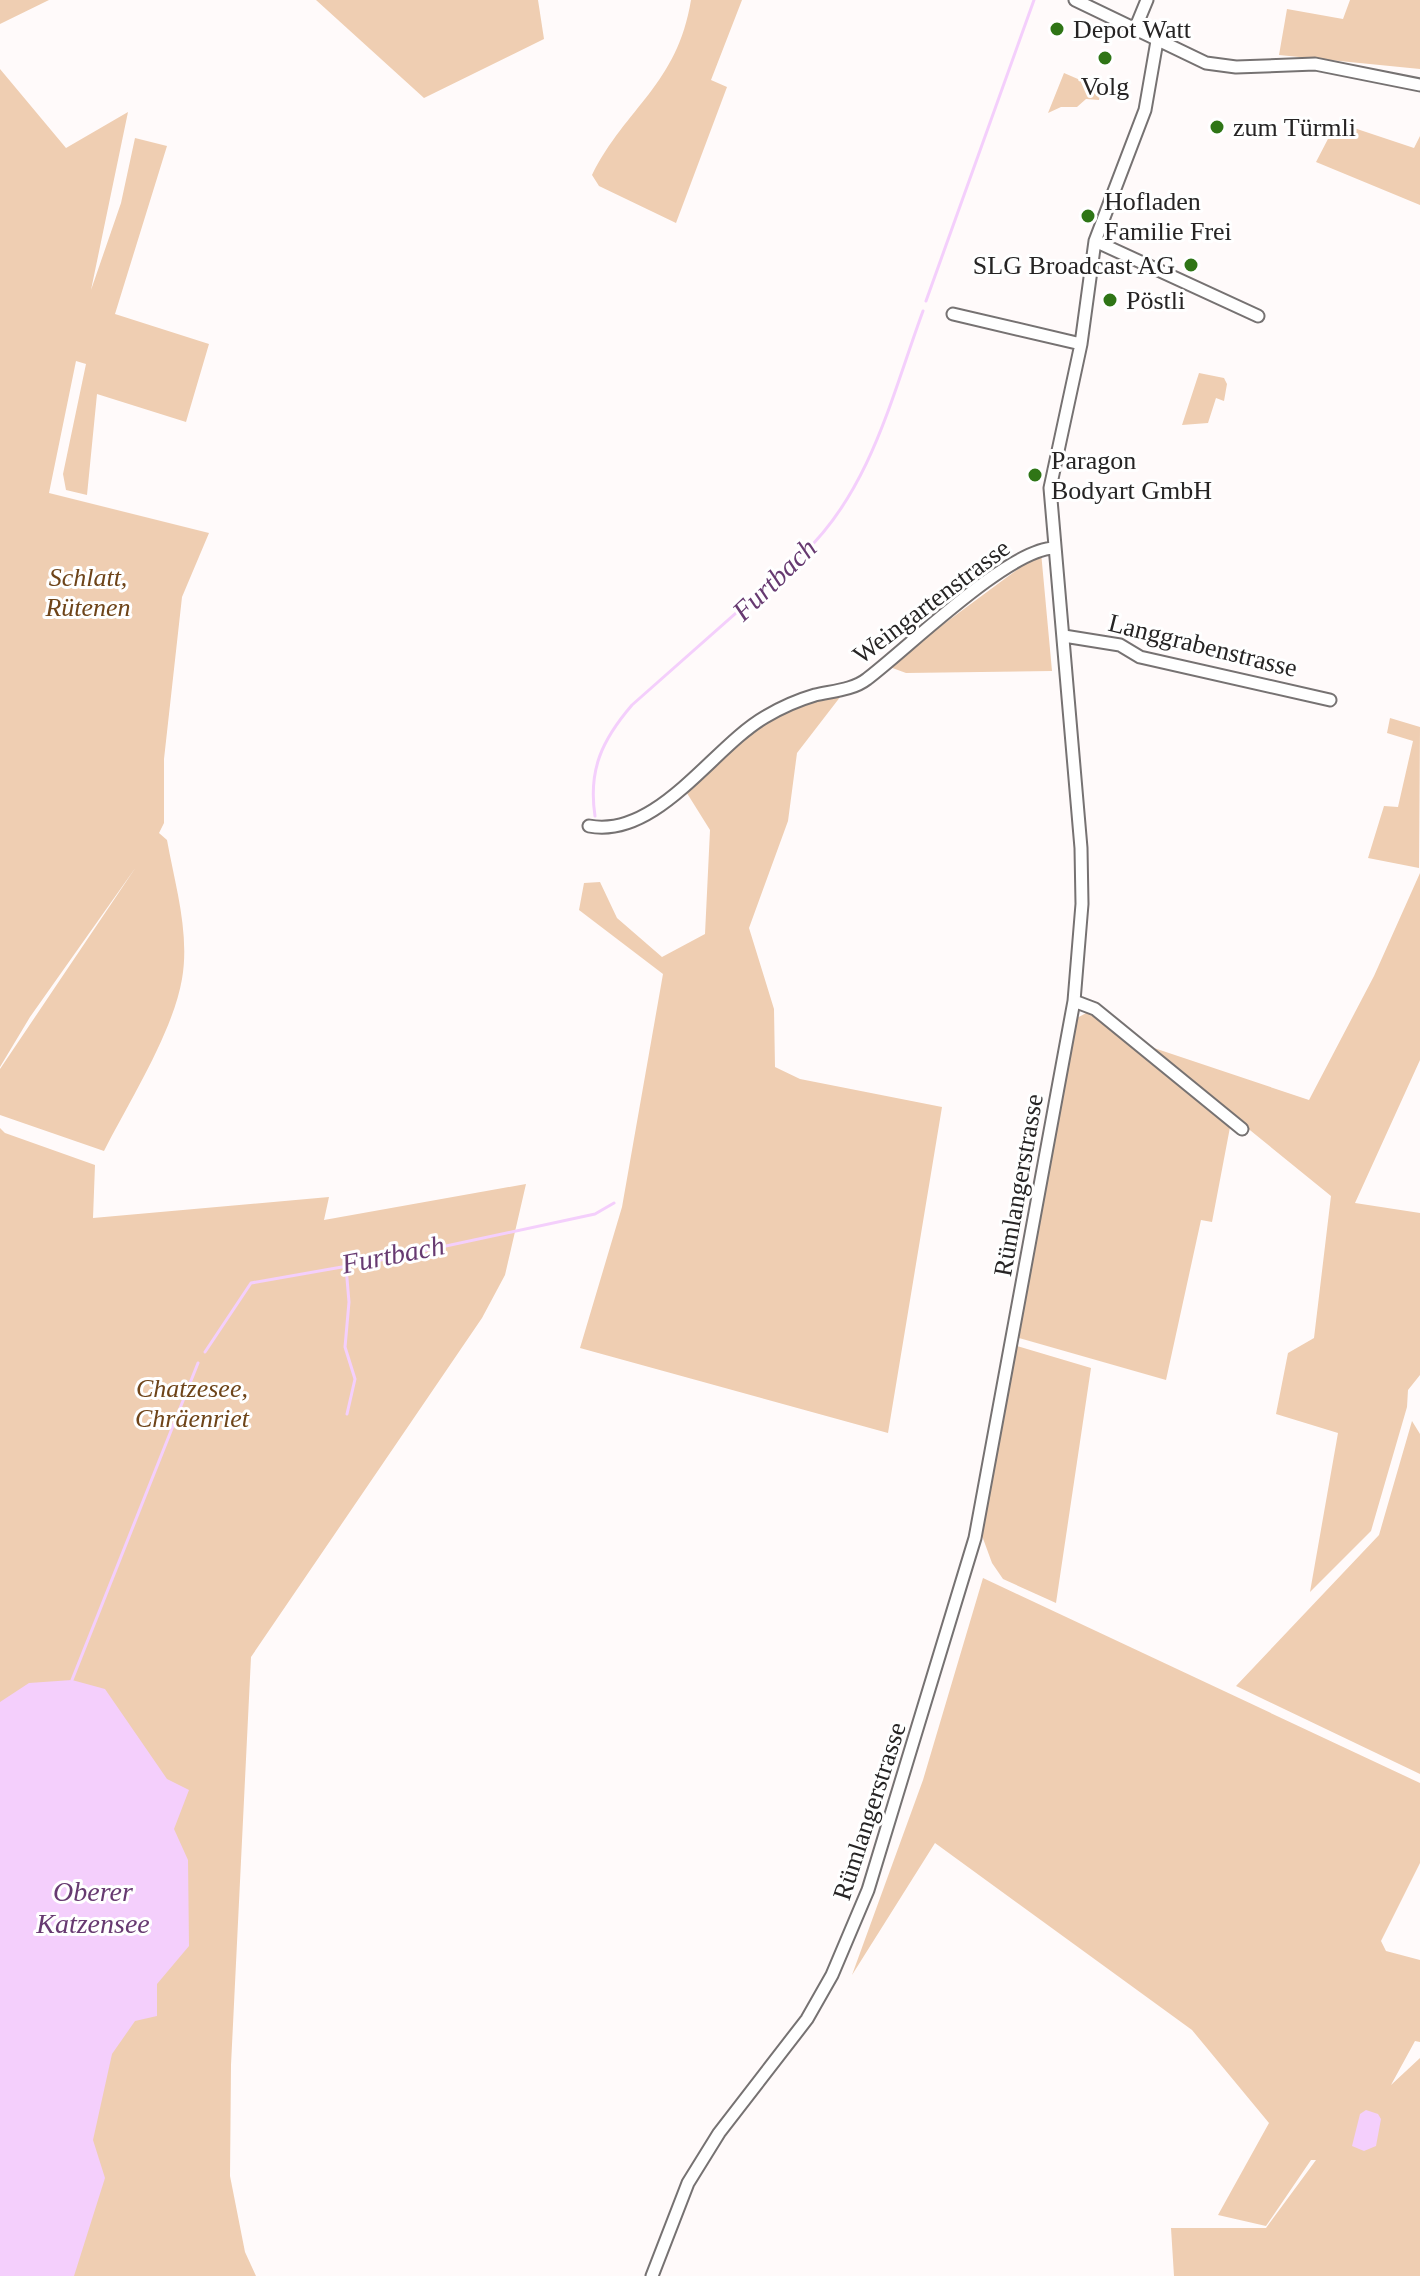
<svg xmlns="http://www.w3.org/2000/svg" width="1420" height="2276" viewBox="0 0 1420 2276" font-family="'Times New Roman',serif">
<rect width="100%" height="100%" fill="#fffafa"/>
<!-- green -->
<path fill="#efceb2" d="M0,0H49L0,24Z
M316,0H538L544,39L424,98Z
M691,0H742L711,80L727,87L676,223L599,186L592,175C626,107 677,85 691,0Z
M1350,0H1420V69L1279,55L1287,9L1343,19Z
M0,69L66,148L128,112L91,290L121,203L135,138L167,146L115,314L209,344L186,422L97,394L87,495L66,490L63,474L86,364L76,361L49,493L209,533L182,597L164,759V823L159,833L167,840C175,885 190,933 182,979C173,1032 129,1102 104,1151L0,1115V1069L136,867L30,1017L0,1067Z
M1064,73L1101,89L1099,100L1086,99L1077,107H1061L1048,113Z
M1348,126L1414,148L1420,136V205L1316,162L1329,137L1341,138Z
M1199,373L1224,378L1227,384L1224,401L1216,398L1208,423L1182,425Z
M1041,552L1052,671L906,673L887,666Z
M844,692L797,753L788,821L749,928L774,1009L775,1067L800,1079L942,1107L888,1433L580,1348L622,1207L663,974L579,910L584,883L600,882L617,918L662,957L705,934L710,830L685,790C741,742 769,709 844,692Z
M1390,718L1420,727L1419,868L1368,858L1384,806L1398,807L1413,741L1387,733Z
M1420,873V1060L1355,1203L1420,1213V1375L1408,1390L1407,1407L1371,1531L1310,1592L1338,1433L1276,1414L1288,1353L1314,1338L1331,1196L1145,1045L1309,1100L1374,976Z
M1090,1011L1231,1122L1212,1222L1201,1220L1166,1380L1019,1338L1075,1019Z
M0,1128L5,1133L95,1165L93,1218L329,1197L324,1220L526,1184L505,1275L482,1318L251,1657L231,2065L230,2176L245,2252L256,2276H0Z
M1017,1346L1091,1368L1056,1603L1003,1579L992,1563L981,1533Z
M1412,1421L1420,1434V1774L1236,1686L1379,1535Z
M983,1578L1420,1783V1863L1381,1941L1386,1951L1420,1960V2042L1415,2041L1391,2085L1420,2058V2276H1174L1171,2228H1266L1316,2160H1311L1266,2226L1218,2215L1269,2123L1192,2030L935,1843L852,1975L923,1780Z"/>
<!-- water -->
<path fill="#f4cffc" d="M72,1680L105,1689L167,1779L189,1790L174,1829L188,1860L189,1946L157,1984V2016L135,2021L112,2054L93,2140L105,2178L74,2276H0V1702L29,1683Z
M1366,2110L1378,2114L1381,2119L1376,2146L1364,2151L1352,2146L1360,2114Z"/>
<g fill="none" stroke-linecap="round" stroke-linejoin="round">
<!-- stream -->
<path stroke="#f4cffc" stroke-width="3" d="M926,301L1034,0
M595,816C588,770 602,740 632,705L804,553C871,489 892,395 923,311
M346,1267L349,1302L345,1347L355,1379L347,1414
M205,1352L251,1283L376,1261L595,1214L614,1203
M72,1680L198,1363"/>
<!-- minor casing -->
<g stroke="#767272" stroke-width="15">
<path id="minor" d="M1075,0L1206,63L1236,67L1315,64L1420,85
M1135,29L1147,0
M1095,241L1258,316
M953,314L1081,344
M1064,636L1120,645L1140,657L1330,700
M589,826C657,839 713,747 765,717C780,708 798,700 815,695C832,691 853,690 867,679C907,649 1008,549 1054,548
M1074,1001L1095,1009L1242,1129
M652,2276L688,2183L719,2133L807,2019L832,1975L868,1890L975,1538L1074,1001L1082,904L1081,848L1050,488L1081,344L1095,241L1145,110L1157,41"/>
</g>
<!-- minor -->
<use href="#minor" stroke="#fff" stroke-width="11"/>
</g>
<!-- markers -->
<g fill="#2f7516" stroke="#fff" stroke-width="3">
<circle cx="1057" cy="29" r="8"/>
<circle cx="1105" cy="58" r="8"/>
<circle cx="1217" cy="127" r="8"/>
<circle cx="1088" cy="216" r="8"/>
<circle cx="1191" cy="265" r="8"/>
<circle cx="1110" cy="300" r="8"/>
<circle cx="1035" cy="475" r="8"/>
</g>
<g text-anchor="middle" stroke-width="6" stroke-linejoin="round" paint-order="stroke">
<!-- poi labels -->
<g font-size="26" fill="#262424" stroke="#fff" text-anchor="start">
<text x="1073" y="38">Depot Watt</text>
<text x="1105" y="95" text-anchor="middle">Volg</text>
<text x="1233" y="136">zum Türmli</text>
<text x="1104" y="210">Hofladen<tspan x="1104" dy="30">Familie Frei</tspan></text>
<text x="1175" y="274" text-anchor="end">SLG Broadcast AG</text>
<text x="1126" y="309">Pöstli</text>
<text x="1051" y="469">Paragon<tspan x="1051" dy="30">Bodyart GmbH</tspan></text>
</g>
<!-- park labels -->
<g font-size="26" font-style="italic" fill="#6e4419" stroke="#fff">
<text x="88" y="586">Schlatt,<tspan x="88" dy="30">Rütenen</tspan></text>
<text x="192" y="1397">Chatzesee,<tspan x="192" dy="30">Chräenriet</tspan></text>
</g>
<!-- street labels -->
<g font-size="26" fill="#262424" stroke="#fff">
<text transform="translate(931 601) rotate(-37)" y="9">Weingartenstrasse</text>
<text transform="translate(1203 645) rotate(14)" y="9">Langgrabenstrasse</text>
<text transform="translate(1018 1185) rotate(-80)" y="9">Rümlangerstrasse</text>
<text transform="translate(869 1811) rotate(-72)" y="9">Rümlangerstrasse</text>
</g>
<!-- water labels -->
<g font-size="28" font-style="italic" fill="#673a71" stroke="#fff">
<text transform="translate(774 579) rotate(-44)" y="10">Furtbach</text>
<text transform="translate(393 1254) rotate(-11)" y="10">Furtbach</text>
<text x="93" y="1901">Oberer<tspan x="93" dy="32">Katzensee</tspan></text>
</g>
</g>
</svg>
